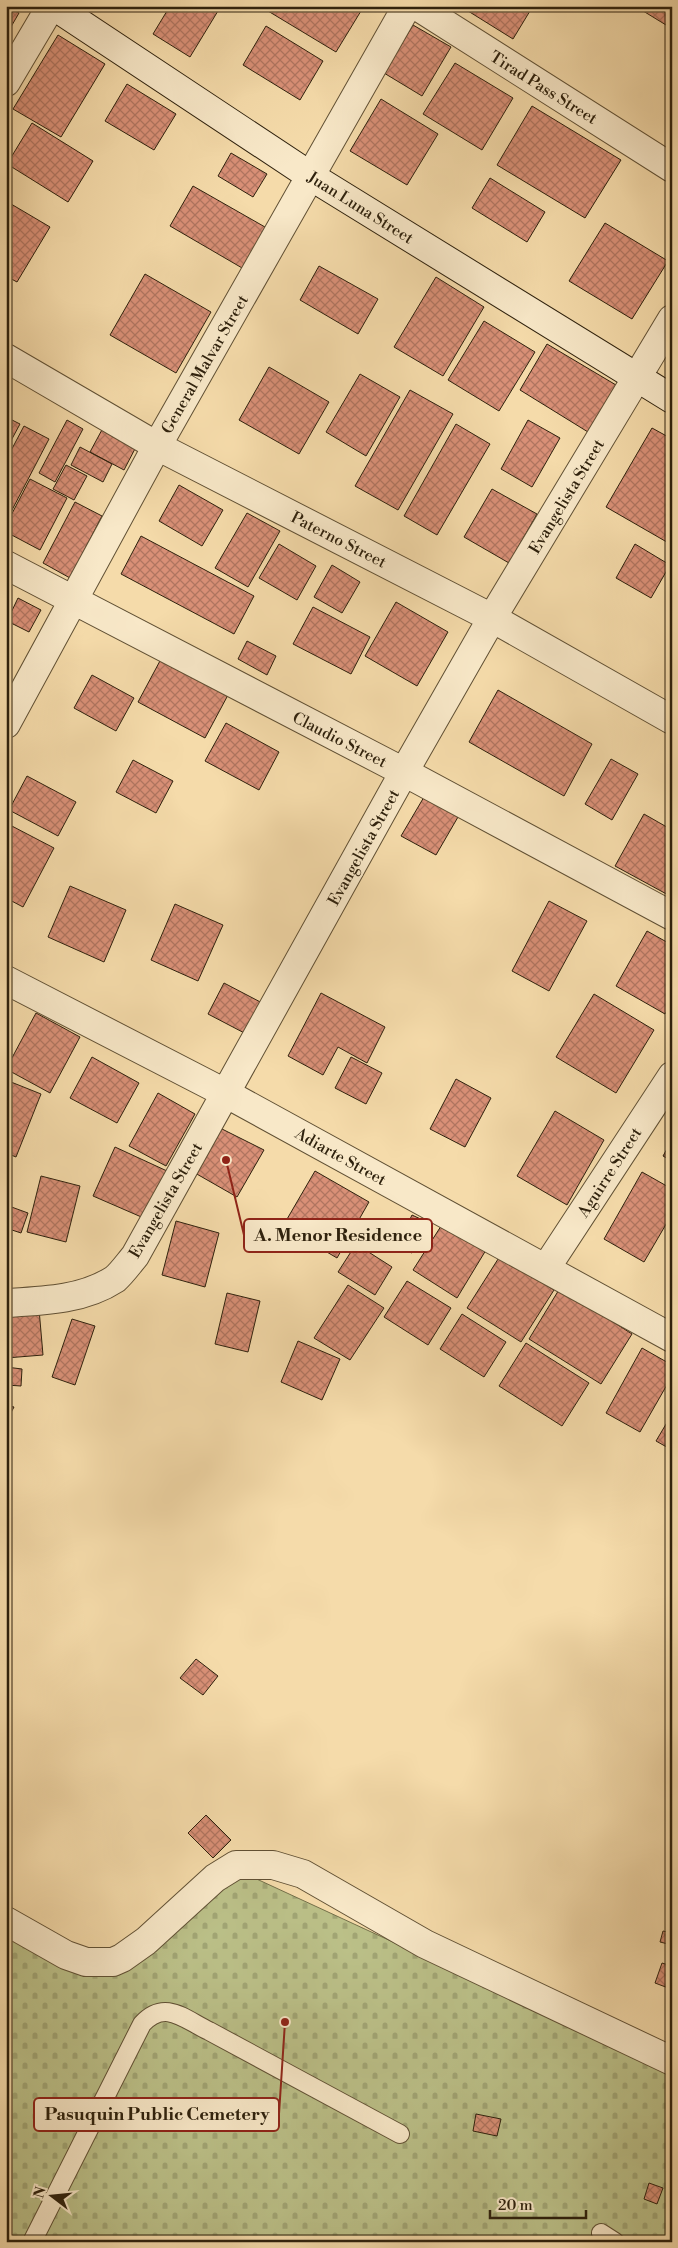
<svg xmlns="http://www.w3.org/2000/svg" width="678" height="2248" viewBox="0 0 678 2248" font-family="'Libre Bodoni',serif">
<defs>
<pattern id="cemetery-stones" width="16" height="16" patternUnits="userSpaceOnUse" patternTransform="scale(1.25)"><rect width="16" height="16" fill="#bbc088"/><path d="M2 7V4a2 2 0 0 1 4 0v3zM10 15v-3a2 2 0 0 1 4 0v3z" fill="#a1a574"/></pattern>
<pattern id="building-cross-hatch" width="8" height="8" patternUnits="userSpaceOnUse" patternTransform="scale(1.25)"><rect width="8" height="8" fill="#d99077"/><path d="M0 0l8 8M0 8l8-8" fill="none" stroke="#b07560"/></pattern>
</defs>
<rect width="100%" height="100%" fill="#f5dbaa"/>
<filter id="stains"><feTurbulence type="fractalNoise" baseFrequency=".004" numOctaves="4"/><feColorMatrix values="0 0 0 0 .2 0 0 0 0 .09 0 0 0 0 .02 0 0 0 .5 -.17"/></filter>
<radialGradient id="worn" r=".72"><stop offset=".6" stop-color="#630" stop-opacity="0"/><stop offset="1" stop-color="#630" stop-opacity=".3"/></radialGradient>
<!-- cemetery -->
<path fill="url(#cemetery-stones)" stroke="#74704a" d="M235,1869L672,2071V2242H6V1917L110,1972Z"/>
<!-- building -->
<path fill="url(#building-cross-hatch)" stroke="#2e210d" d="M6,6L19,13L8,32L6,31Z
M170,6H221L190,57L153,34Z
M264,6H364L336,52L263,8Z
M460,6H533L513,39Z
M635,6H672V16L666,25Z
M413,25L451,47L422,96L384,73Z
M266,26L323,61L300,100L243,65Z
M58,35L105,64L61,137L13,109Z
M455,63L513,98L482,150L423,114Z
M127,84L176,114L154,150L105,121Z
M381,99L438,134L407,185L350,151Z
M532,106L621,160L585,218L497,165Z
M32,123L93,161L68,202L7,164Z
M231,153L267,174L253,197L218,176Z
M490,178L545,212L527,242L472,208Z
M193,186L272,231L249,272L170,226Z
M6,201L50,227L17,282L6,276Z
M605,223L668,261L632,319L569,281Z
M319,266L378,299L358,334L300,300Z
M145,274L211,312L176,373L110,335Z
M436,277L484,307L443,376L394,347Z
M484,321L535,352L499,411L448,380Z
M547,344L616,385L588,432L520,390Z
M269,367L329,402L299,454L239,420Z
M360,374L400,397L366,456L326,432Z
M410,390L453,414L398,510L355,486Z
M6,417L20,424L6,450Z
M67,420L83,429L55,482L39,473Z
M528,420L560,438L532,487L501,469Z
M456,424L490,444L437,535L404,516Z
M24,426L49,439L11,512L6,509V460Z
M104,426L138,443L124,470L90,452Z
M652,428L672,439V545L606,507Z
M80,447L112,464L103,482L71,465Z
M66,465L87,476L74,500L53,489Z
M30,479L67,498L40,550L6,532V525Z
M179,485L223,510L202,546L159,521Z
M492,489L537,514L509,563L464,537Z
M75,502L102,516L70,578L43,563Z
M247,513L280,531L248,587L215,568Z
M141,536L254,596L234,634L121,574Z
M279,544L316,566L297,600L259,578Z
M635,544L670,565L651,598L616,578Z
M332,565L360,582L342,613L314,597Z
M18,598L41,610L29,632L7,621Z
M396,602L448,632L417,686L365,656Z
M313,607L370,637L351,674L293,644Z
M247,641L276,656L267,675L238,659Z
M161,659L228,695L205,738L138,702Z
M92,675L134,698L116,731L74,708Z
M498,690L592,744L564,796L469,742Z
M226,723L279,752L259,790L205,761Z
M611,759L638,774L612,820L585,804Z
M133,760L173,781L156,813L116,792Z
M27,776L76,802L58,836L9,810Z
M424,797L458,817L436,855L401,836Z
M644,814L672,830V897L615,866Z
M8,824L54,848L23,907L6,898Z
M70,886L126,910L104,962L48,937Z
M549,901L587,921L549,991L512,971Z
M175,904L223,925L198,981L151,960Z
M647,931L672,945V1002L665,1014L616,986Z
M224,983L268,1006L252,1037L208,1014Z
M321,993L385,1027L367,1063L338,1047L323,1075L288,1056Z
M594,994L654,1030L616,1093L556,1057Z
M36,1013L80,1037L50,1093L6,1069Z
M92,1057L139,1083L117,1123L70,1098Z
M351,1057L382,1073L366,1104L335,1088Z
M456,1079L491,1098L465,1147L430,1129Z
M6,1080L41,1094L16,1157L6,1153Z
M158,1093L195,1114L166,1166L129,1146Z
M555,1111L604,1140L567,1205L517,1176Z
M212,1124L264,1150L237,1197L188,1169Z
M672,1140V1161L663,1156Z
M115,1147L167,1171L146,1219L93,1196Z
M315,1171L369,1202L337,1258L283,1226Z
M642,1172L672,1189V1214L644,1262L604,1239Z
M41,1176L80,1186L66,1242L27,1232Z
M6,1205L28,1213L21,1233L6,1228Z
M412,1215L427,1222L412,1253L397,1246Z
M176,1221L219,1233L205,1287L162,1275Z
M443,1223L486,1250L457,1298L413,1270Z
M356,1244L392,1267L375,1295L338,1272Z
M500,1256L554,1290L521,1342L467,1308Z
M407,1281L451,1308L428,1345L384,1317Z
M348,1285L384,1308L350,1360L314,1338Z
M560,1288L632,1334L601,1384L529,1339Z
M227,1293L260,1301L248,1352L215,1344Z
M39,1309L43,1355L6,1358V1312Z
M462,1314L506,1342L484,1377L440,1349Z
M72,1319L95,1326L75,1385L52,1377Z
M298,1341L340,1359L322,1400L281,1382Z
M526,1343L589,1383L562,1426L499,1386Z
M642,1348L672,1365V1376L640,1432L606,1413Z
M6,1367L22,1369L21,1386L6,1385Z
M6,1405L14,1407L6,1422Z
M672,1414V1450L656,1441Z
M196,1659L218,1676L203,1695L180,1678Z
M206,1815L231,1840L213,1858L188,1833Z
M663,1931L672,1933V1945L660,1942Z
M662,1963L672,1966L671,1989L655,1983Z
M476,2114L501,2119L497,2136L473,2131Z
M649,2183L663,2188L657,2204L644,2199Z"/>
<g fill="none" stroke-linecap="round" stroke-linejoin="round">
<!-- lane casing -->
<g stroke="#605034" stroke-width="20">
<path id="lane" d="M601,2233L615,2242
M32,2242L142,2024C165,1999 184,2019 209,2031L400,2134"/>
</g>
<!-- street casing -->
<g stroke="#605034" stroke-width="30">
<path id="street" d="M417,6L672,168
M6,82L51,6
M6,358L157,446L492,618L672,720
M6,565L404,772L672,916
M6,724L157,446L407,6
M6,980L227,1094L672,1338
M546,1268L672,1076
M6,1303C43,1301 83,1300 115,1279C122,1273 129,1263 135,1256L404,772L492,618L672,319
M6,1921L66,1955L86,1962H113L122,1958L146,1941L215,1878L236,1865H273L303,1874L425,1944L672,2061"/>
</g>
<!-- secondary casing -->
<g stroke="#2e210d" stroke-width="30">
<path id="secondary" d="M54,6L312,177L672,399"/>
</g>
<!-- lane -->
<use href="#lane" stroke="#f8e8c8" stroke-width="18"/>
<!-- street -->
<use href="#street" stroke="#f8e8c8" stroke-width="28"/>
<!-- secondary -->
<use href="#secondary" stroke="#f8e8c8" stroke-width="28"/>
</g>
<g text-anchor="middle" stroke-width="4" stroke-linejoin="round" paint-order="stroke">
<!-- street labels -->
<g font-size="16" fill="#2e210d" stroke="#f8e8c8">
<text transform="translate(544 87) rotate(32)" y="6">Tirad Pass Street</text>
<text transform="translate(361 207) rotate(32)" y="6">Juan Luna Street</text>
<text transform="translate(204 364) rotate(-60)" y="6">General Malvar Street</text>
<text transform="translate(566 496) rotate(-59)" y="6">Evangelista Street</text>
<text transform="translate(339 539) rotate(27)" y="6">Paterno Street</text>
<text transform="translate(340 739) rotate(27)" y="6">Claudio Street</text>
<text transform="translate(363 847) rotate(-61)" y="6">Evangelista Street</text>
<text transform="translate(341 1156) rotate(29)" y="6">Adiarte Street</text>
<text transform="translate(609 1172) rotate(-57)" y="6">Aguirre Street</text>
<text transform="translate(165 1200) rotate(-60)" y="6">Evangelista Street</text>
</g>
</g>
<!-- callouts -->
<path fill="none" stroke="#8f2418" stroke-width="2" d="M226 1160L244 1235M285 2022L279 2114"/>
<g fill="#8f2418" stroke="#f8e8c8" stroke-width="2">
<circle cx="226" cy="1160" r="5"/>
<circle cx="285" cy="2022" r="5"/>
</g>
<g fill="#f8e8c8" stroke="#8f2418" stroke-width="2">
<rect x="244" y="1219" width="188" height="33" rx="5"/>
<rect x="34" y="2098" width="245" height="33" rx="5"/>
</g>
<g font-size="18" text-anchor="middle" font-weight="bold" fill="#2e210d">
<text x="338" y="1241">A. Menor Residence</text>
<text x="157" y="2120">Pasuquin Public Cemetery</text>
</g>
<!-- margin -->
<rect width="678" height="2248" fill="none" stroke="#f5dbaa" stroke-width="25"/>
<rect x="8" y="8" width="663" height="2233" fill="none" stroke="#2e210d" stroke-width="2.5"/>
<rect x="12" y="12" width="653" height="2223" fill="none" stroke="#2e210d"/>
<!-- north arrow -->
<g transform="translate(52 2196) rotate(286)" stroke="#f8e8c8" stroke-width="4" paint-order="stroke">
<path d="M0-4L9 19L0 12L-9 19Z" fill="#2e210d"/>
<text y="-8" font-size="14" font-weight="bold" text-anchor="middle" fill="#2e210d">N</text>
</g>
<!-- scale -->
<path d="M490 2210v8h96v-8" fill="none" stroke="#2e210d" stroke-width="2.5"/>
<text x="498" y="2210" font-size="15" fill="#2e210d" stroke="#f8e8c8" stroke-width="4" paint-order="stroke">20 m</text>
<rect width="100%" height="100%" filter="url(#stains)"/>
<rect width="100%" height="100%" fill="url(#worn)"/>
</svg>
